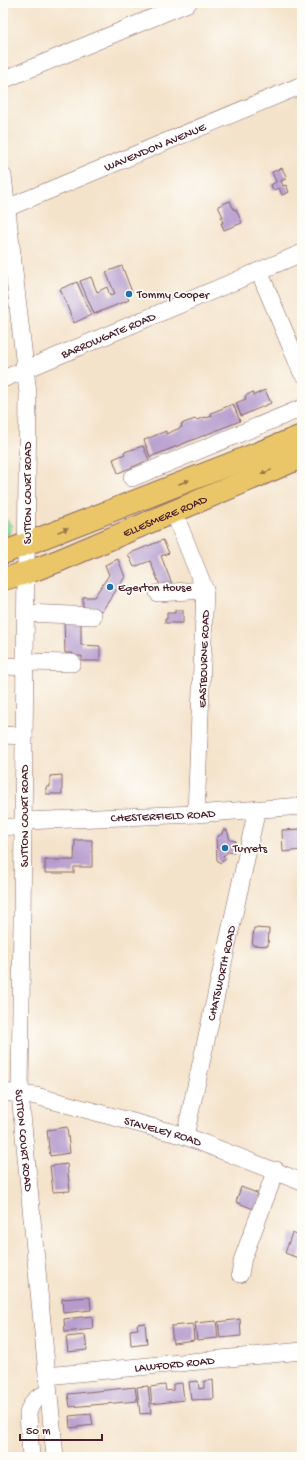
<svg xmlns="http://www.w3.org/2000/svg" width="305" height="1460" viewBox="0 0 305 1460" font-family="'Gochi Hand',sans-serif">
<defs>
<pattern id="grass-tufts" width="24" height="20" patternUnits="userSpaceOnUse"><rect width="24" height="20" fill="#89d998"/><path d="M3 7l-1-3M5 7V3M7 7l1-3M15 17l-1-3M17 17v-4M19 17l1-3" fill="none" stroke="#78ba83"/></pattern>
</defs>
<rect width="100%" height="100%" fill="#fdfcf7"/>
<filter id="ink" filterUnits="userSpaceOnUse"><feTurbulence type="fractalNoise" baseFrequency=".025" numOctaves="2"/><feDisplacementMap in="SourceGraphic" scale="8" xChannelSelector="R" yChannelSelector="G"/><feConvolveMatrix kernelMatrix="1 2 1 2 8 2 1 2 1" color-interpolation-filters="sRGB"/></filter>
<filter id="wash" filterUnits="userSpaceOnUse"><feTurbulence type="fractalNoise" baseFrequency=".012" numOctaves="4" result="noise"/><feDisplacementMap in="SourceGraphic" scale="16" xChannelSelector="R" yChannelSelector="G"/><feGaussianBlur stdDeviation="0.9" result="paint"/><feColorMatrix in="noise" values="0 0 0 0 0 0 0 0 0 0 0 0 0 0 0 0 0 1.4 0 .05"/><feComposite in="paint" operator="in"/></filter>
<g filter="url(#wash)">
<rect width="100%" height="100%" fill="#f4e3cb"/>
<!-- grass -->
<path fill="url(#grass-tufts)" stroke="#6a7c62" d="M3,516L12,526L9,534L3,539Z"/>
<g id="blocks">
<!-- building -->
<path fill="#b59ccd" d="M282,168L287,178L281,181L283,186L286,185L289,192L282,195L279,188L273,190L271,185L276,182L272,172Z
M230,201L234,210L236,209L242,223L224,230L221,223H223L221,217H223L218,206Z
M122,266L132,292L126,295L129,300L94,314L80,281L91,277L97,292L107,287L110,296L115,294L106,272Z
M77,282L91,315L74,323L60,289Z
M265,390L271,403L241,416L236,403L246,399L245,396L253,392L254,395Z
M233,404L240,421L150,457L144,440L166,431V434L173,431L182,427L181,424L195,419L196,420L206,417V418L212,416L211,413Z
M143,446L149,460L118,473L113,459L125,454L124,452Z
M163,540L169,553L161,556L172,584L161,588L150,561L134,567L128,554Z
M118,559L125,577L102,611L83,610V597H94L109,575L105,565Z
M175,610H183V623H165V619H167V613H175Z
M64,619H81V645L100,646V661H82V656H72L73,653H65Z
M62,775V794H46V787H50V776Z
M302,829V850L283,852L282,830Z
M223,830H227L230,840L236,841L233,853L228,852L223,856L226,859L220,863L217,860L216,838L222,834Z
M75,840H92V867H74V873H45V860H74Z
M254,928L269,929L268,946L252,945Z
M67,1127L70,1153L50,1156L47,1130Z
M67,1164L70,1191L53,1192L50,1166Z
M241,1187L262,1195L256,1210L236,1202Z
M292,1233L302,1237V1248L298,1258L285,1253Z
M90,1297L91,1310L63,1313L62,1299Z
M92,1316L93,1329L65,1332L64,1319Z
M240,1319L241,1336L220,1338L218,1322Z
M216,1321L218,1338L197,1340L195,1323Z
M145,1323L147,1344L131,1346L130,1330L138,1329L137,1324Z
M193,1324L194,1340L173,1343L171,1326Z
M85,1335L87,1350L68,1352L66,1337Z
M213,1380L214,1399L191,1400L189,1382L198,1381L199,1389L204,1388V1381Z
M182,1383L184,1400L152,1404L150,1387L165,1385L166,1391L173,1390V1384Z
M148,1386L151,1413L140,1414L137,1387Z
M135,1387L137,1401L70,1407L68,1394Z
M91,1414L93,1425L70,1428L69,1416Z"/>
</g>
</g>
<g filter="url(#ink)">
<use href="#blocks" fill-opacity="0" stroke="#866463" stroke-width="1"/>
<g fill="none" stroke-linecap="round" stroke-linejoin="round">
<!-- minor casing -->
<g stroke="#866463" stroke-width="18">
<g id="minor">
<path d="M3,80L188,3"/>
<path id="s1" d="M3,176L28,393L20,1094L55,1457"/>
<path id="s2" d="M7,208L302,85"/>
<path d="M259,271L302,373"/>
<path id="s3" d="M3,379L302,253"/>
<path d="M132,478L302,408"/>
<path d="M173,510L205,590L196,814"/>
<path d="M158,593L205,590"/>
<path d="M27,613L93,616"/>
<path d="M26,662L72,663"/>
<path d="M3,666L26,667"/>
<path d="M3,735L24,736"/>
<path id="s4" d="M24,821L196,814L302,806"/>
<path d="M3,827H24"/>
<path id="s5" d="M3,1092L36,1096L185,1136L302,1182"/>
<path id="s6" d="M185,1136L257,809"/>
<path d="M240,1274L243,1258L276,1170"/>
<path id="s7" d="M47,1376L302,1351"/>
<path d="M31,1457L28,1414C31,1401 37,1397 48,1393"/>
</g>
</g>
<!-- highway casing -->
<g stroke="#866463" stroke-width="24">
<g id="highway">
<path d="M3,553L302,436"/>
<path id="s8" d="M3,579L26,573L58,561L302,457"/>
</g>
</g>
<!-- minor -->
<use href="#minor" stroke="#fff" stroke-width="17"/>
<!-- highway -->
<use href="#highway" stroke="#eac669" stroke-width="22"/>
</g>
<!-- one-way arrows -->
<defs><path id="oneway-solid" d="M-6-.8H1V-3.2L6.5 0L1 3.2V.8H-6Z"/></defs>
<g fill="#9a724a">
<use href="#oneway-solid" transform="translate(266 472) rotate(157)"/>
<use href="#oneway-solid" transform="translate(184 482) rotate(-21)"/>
<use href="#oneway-solid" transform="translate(63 530) rotate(-22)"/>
</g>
</g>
<!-- markers -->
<g fill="#1f6fb2" stroke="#fdfcf7" stroke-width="1.5">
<circle cx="129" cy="294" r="4"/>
<circle cx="110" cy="587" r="4"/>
<circle cx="225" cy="848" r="4"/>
</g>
<g text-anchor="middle" stroke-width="3.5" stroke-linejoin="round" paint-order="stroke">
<!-- street labels -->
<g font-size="12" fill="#4a1f2b" stroke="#fdfcf7">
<text dy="4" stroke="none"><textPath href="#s2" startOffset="160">WAVENDON AVENUE</textPath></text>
<text dy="4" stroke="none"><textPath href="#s3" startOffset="114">BARROWGATE ROAD</textPath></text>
<text transform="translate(27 493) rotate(-90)" y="4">SUTTON COURT ROAD</text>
<text dy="4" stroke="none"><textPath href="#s8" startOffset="174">ELLESMERE ROAD</textPath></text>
<text transform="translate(203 659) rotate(-88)" y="4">EASTBOURNE ROAD</text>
<text dy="4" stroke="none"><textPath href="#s4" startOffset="139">CHESTERFIELD ROAD</textPath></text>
<text transform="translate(24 816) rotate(-90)" y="4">SUTTON COURT ROAD</text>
<text dy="4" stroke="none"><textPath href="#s6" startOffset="167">CHATSWORTH ROAD</textPath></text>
<text dy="4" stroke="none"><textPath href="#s5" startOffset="165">STAVELEY ROAD</textPath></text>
<text dy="4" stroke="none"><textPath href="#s1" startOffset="966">SUTTON COURT ROAD</textPath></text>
<text dy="4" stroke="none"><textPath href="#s7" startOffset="128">LAWFORD ROAD</textPath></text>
</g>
<!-- poi labels -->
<g font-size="12" fill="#4a1f2b" stroke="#fdfcf7" text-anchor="start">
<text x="137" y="298">Tommy Cooper</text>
<text x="118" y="591">Egerton House</text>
<text x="233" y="852">Turrets</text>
</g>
</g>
<!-- margin -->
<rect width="305" height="1460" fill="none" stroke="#fdfcf7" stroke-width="16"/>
<!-- scale -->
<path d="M20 1434v6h82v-6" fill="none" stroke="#4a1f2b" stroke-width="2"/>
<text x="26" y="1434" font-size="12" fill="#4a1f2b" stroke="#fdfcf7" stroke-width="3" paint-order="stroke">50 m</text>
</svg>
